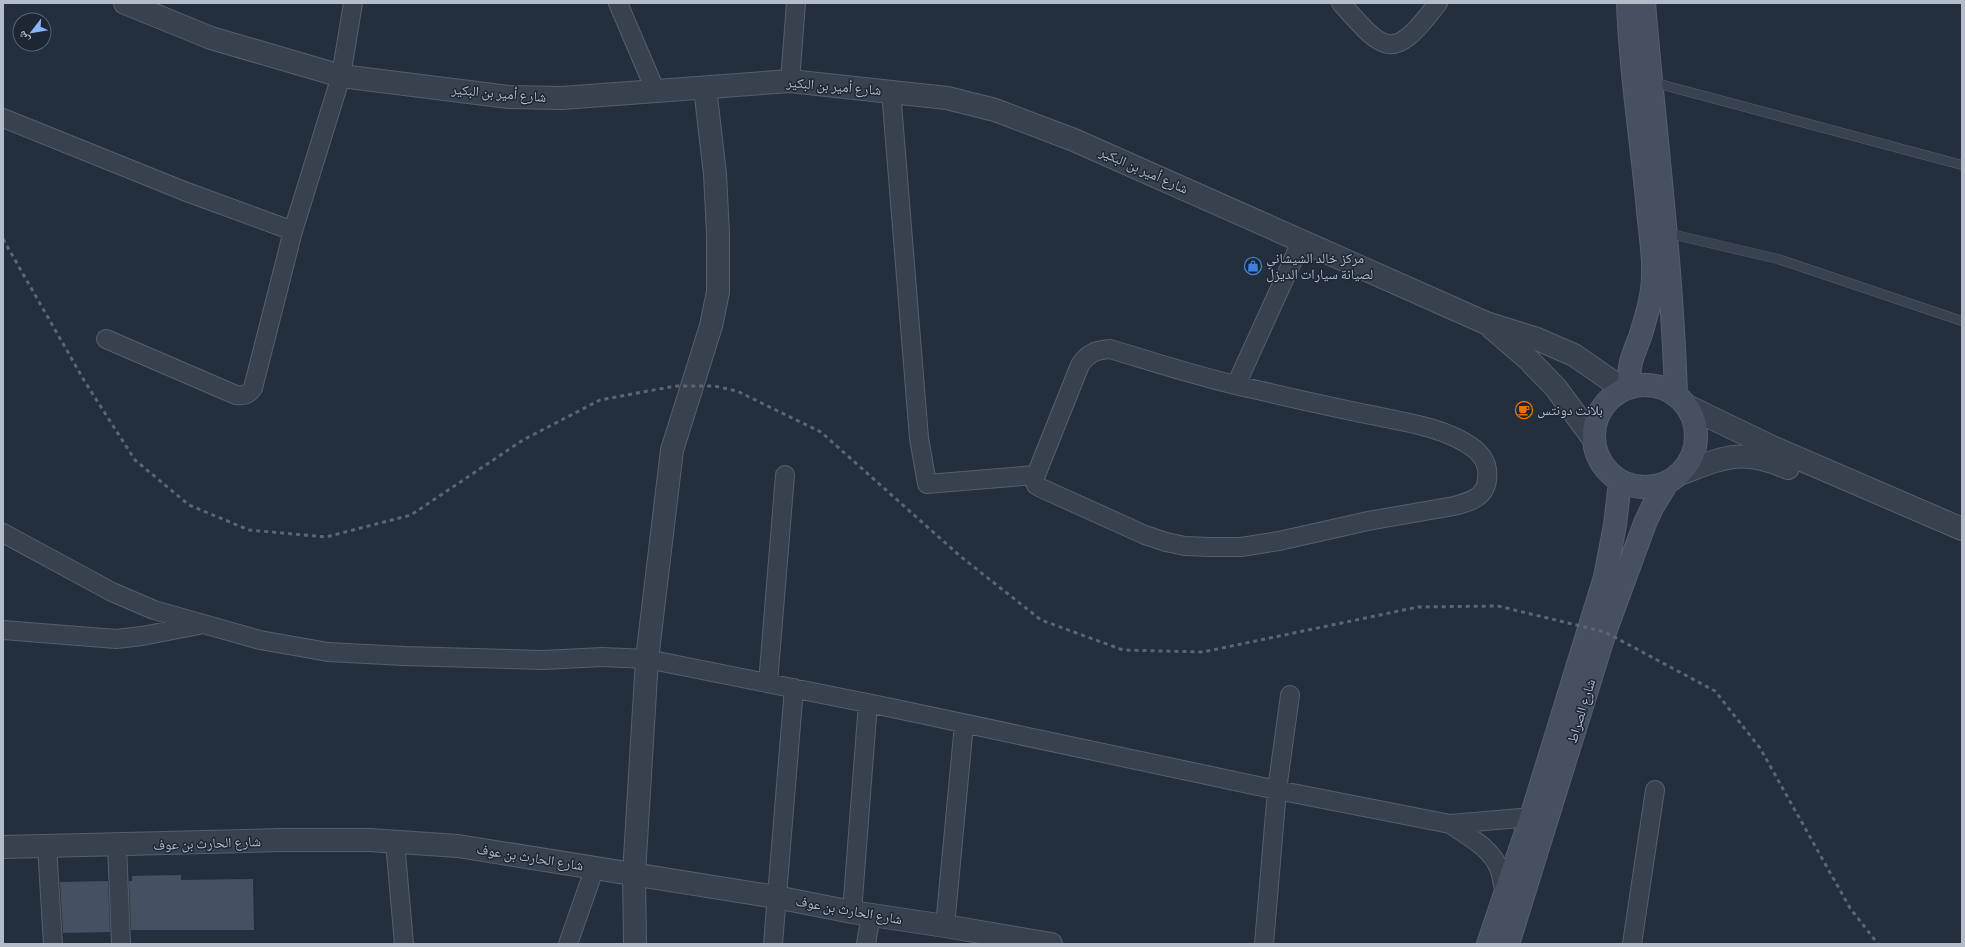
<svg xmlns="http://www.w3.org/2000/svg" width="1965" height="947" viewBox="0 0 1965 947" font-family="Manrope,'Noto Naskh Arabic',sans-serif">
<rect width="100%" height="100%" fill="#242f3e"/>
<!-- building -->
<path fill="#455162" d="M181,875V880L253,879L254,930H131L129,881H132V876Z
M108,881L110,932L63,933L60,882Z"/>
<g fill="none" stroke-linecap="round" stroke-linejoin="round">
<!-- service casing -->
<g stroke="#565f6c" stroke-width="10">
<path id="service" d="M1652,82L1962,165
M1667,233L1778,259L1962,321"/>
</g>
<!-- minor casing -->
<g stroke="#565f6c" stroke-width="20">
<path id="minor" d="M618,3L656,92
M1341,3C1386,54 1393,62 1438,3
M790,81L796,3
M891,91L919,438L927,484L1035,475
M3,118L184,191L293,231
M106,339L236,395C244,396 248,395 253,388L293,231L341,76L353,3
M1110,349C1157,363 1205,379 1253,389C1292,398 1332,407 1371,415C1404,422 1443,427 1472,447C1484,456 1489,466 1487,480C1485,498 1469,502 1454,506L1368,521L1279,541L1241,547H1209L1185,546L1166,542L1145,535L1041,488L1036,485L1034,480L1080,365C1088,353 1096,350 1110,349Z
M1236,385L1302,240
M3,533L112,592L154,610L260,640L328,652L404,656L543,660L602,657L647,659L892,708L1277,790L1450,824L1531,817
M3,630L116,639L142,636L199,625
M768,683L785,475
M1450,824C1468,836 1493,849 1500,871C1502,878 1503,886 1505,893
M395,842L404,944
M117,845L121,944
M47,846L53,944
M852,912L868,703
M945,926L964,724
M568,944L595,867
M773,944L794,688
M866,944L871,914
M1264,944L1277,790L1290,695
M1632,944L1655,790"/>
</g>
<!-- tertiary casing -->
<g stroke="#565f6c" stroke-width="24">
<path id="tertiary" d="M125,3L211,38L341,76L509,97L562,98L790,81L947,98L995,110L1074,140L1486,323L1537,339L1574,355L1623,389
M1493,329L1528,359L1556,388L1593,438
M1687,406L1772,447L1962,529
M1682,473C1725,457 1742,448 1788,468
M3,847L281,840H369L458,846L776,897L852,912L945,926L1051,944
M635,944L634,874L647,659L672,450L711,326L718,292V234L715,174L705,88"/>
</g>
<!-- secondary casing -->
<g stroke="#565f6c" stroke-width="24">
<path id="secondary" d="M1628,3C1630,72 1642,142 1648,211C1650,232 1654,254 1653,275C1653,296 1646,317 1640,337C1633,355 1627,367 1630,386
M1644,3C1655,134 1672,264 1676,395
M1594 436a51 51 0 1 1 102 0a51 51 0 1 1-102 0Z
M1488,944L1531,817L1605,577L1615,525L1620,482
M1508,944L1605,632L1645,523L1653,506L1667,483"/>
</g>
<!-- service -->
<use href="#service" stroke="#38414e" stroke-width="9"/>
<!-- minor -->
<use href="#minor" stroke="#38414e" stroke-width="18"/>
<!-- tertiary -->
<use href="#tertiary" stroke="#38414e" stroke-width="22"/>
<!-- secondary -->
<use href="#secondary" stroke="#465061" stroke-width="22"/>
<!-- rail -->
<path stroke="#5a6575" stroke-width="3" stroke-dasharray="4 4" stroke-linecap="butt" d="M3,239L85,382L135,460L189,505L249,530L326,537L411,515L523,440L600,400L675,386H714L737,391L821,432L960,556L1041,620L1123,650L1203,652L1418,607L1498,606L1605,632L1715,691L1760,748L1850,908L1878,944"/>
</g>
<!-- icons -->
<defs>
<g id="shop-ring" transform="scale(0.9)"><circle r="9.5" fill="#1d2633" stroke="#3f7fe0" stroke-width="1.5"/><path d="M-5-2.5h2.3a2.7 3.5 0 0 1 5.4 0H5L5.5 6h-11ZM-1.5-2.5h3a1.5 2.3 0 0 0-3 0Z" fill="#3f7fe0"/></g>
<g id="cafe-ring" transform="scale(0.9)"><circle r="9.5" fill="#1d2633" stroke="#e8710a" stroke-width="1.5"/><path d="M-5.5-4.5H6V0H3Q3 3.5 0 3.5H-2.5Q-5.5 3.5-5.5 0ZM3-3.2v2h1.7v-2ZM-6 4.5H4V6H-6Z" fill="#e8710a"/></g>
</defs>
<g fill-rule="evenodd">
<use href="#shop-ring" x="1253" y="266"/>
<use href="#cafe-ring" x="1524" y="410"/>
</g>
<g text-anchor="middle" stroke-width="3" stroke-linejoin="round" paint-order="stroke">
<!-- street labels -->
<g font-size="14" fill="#b4bcc9" stroke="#1d2633">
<text transform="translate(834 86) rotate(5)" y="5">شارع أمير بن البكير</text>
<text transform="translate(499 93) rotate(5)" y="5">شارع أمير بن البكير</text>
<text transform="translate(1144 170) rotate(24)" y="5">شارع أمير بن البكير</text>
<text transform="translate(1581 711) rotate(-73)" y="5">شارع الصراط</text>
<text transform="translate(207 843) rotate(-2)" y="5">شارع الحارث بن عوف</text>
<text transform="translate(530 857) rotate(9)" y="5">شارع الحارث بن عوف</text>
<text transform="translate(849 910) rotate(10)" y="5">شارع الحارث بن عوف</text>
</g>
<!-- poi labels -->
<g font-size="14" fill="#b4bcc9" stroke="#1d2633" text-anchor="start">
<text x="1266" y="263">مركز خالد الشيشاني<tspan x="1266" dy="16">لصيانة سيارات الديزل</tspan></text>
<text x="1537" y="415">بلانت دونتس</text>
</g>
</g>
<!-- border -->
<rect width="1965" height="947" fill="none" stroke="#b4bcc9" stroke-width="8"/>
<!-- north arrow -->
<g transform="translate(32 32) rotate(239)"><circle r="19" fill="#1d2633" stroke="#59626f"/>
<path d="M0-3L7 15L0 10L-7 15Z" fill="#8ab4f8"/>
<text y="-6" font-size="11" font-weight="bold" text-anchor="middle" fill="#b4bcc9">ش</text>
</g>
</svg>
